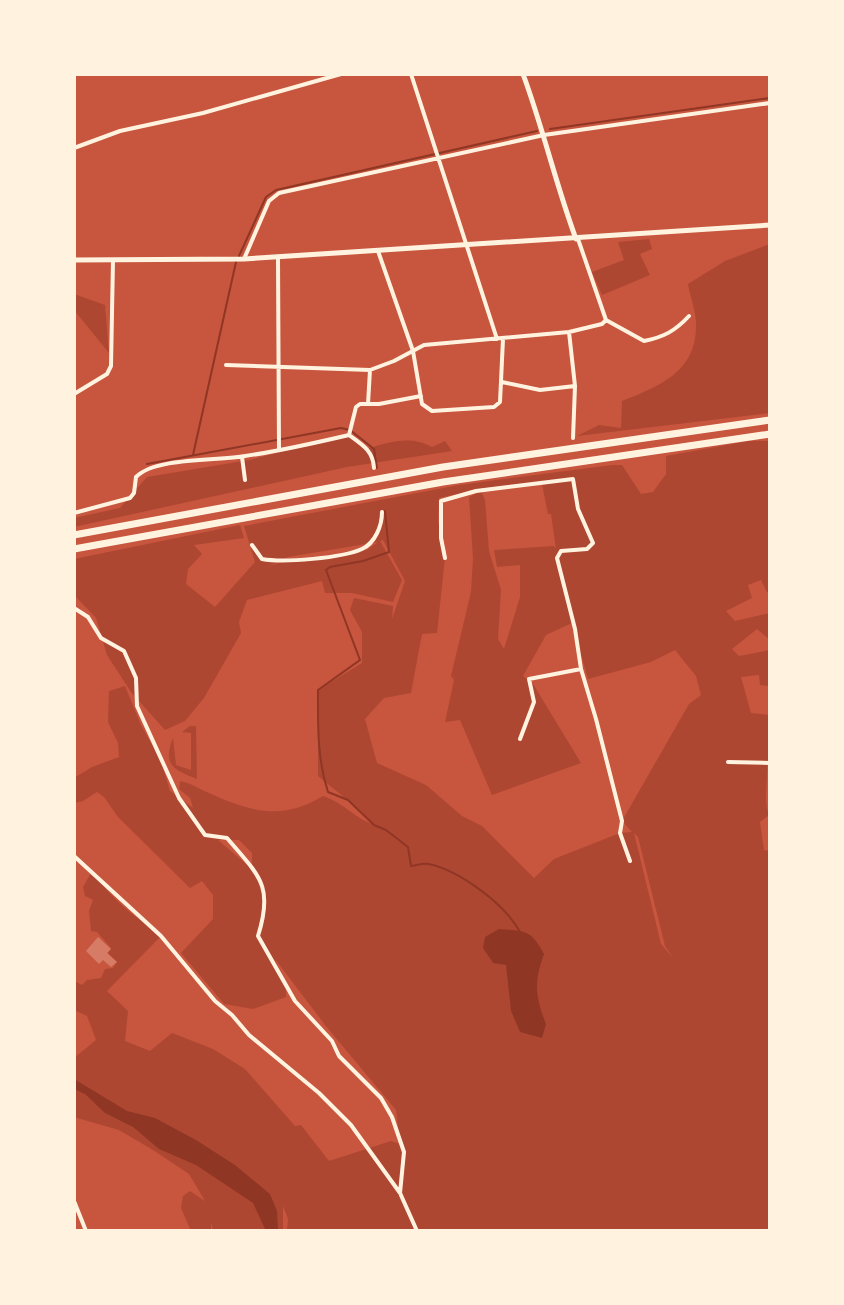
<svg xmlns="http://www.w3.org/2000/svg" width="844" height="1305" viewBox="0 0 844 1305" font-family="'Public Sans',sans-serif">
<rect width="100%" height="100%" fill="#c8553d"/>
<!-- green -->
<path fill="#ae4732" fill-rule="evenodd" d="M649,239L652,249L640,254L650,275L602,295L592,272L624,260L618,242Z
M770,244V413L577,436L599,425L621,428L622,401C658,387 696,372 696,327C697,313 690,297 688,284L725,261Z
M74,294L105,305L109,353L74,310Z
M349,435L366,449C389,442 410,435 432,447L445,441L452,451L347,467L74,527V518L120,508L147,477L249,460Z
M749,441H770V592H767L761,580L748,585L752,598L726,611L735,621L770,613V640L757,629L732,649L739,656L770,650V686L760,685L759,675L741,677L751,713L770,715V764H767C768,781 763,799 769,815L760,822L764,850L770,851V1231H287L288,1219L283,1206V1231H213L211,1222V1231H191L181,1208L183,1196L190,1191L205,1201L189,1174L153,1150L119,1130L74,1117V1058L96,1040L87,1016L74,1010V981L82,985L87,980L101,978L105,969L113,968L117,962L108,953L111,948L97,932L91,931L89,911L93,900L85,896L83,887L91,873C103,884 112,897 124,907C136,918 149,925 160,937L107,991L128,1011L125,1041L150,1051L172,1033L213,1049L245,1069L295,1126L301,1125L329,1161L391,1141L400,1144L396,1110L325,1025L275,959L286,986V997L253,1009L224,1004L181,953L213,919V895L202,881L190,888L118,817L104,797L97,792L83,801L74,803V778L92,767L119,757L118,743L108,722L109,691L125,686L141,725L161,761L170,791L193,808L190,798L179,789L180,781C191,783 199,789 209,793C251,812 282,821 323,796C346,804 353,817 372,824L361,811L318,776V690L362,663V632L350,610L354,598L393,606L392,619L405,581L383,540L380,541L402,580L393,602L352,593H325L322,581L247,600L239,622L241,633L204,698L185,721L165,730L131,692L107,655L96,618L75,596L74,559L240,525L244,538L194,545L202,554L188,569L186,584L215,607L255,562L244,526L459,485L612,465H622L641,494L653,492L666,474V456ZM574,480L542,484L548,514H551L556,549L554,546L494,550L497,567L520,565V597L504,649L498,639L501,590L489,551L485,500L481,491L469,497L473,558L471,592L451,676L454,680L445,722L460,720L492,795L581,763L533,684L523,676L546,635L572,623L588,679L651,662L675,650L696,676L701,695L689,704L622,821L632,832L620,833L554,859L534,878L482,826L462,816L426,785L377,763L365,719L384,698L411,693L422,634L437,633L445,558L438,521L439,498L484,488ZM378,542L367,550L283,561L267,567L288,557ZM634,833L638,837L665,946L673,958L661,944ZM218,840H239L252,853V869Z
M190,726H196L197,779C174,770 162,765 173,738L176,765L191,770V733L182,732Z"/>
<!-- water -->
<path fill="#8f3625" d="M499,929C525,931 531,929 544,954C534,982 535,996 546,1024L542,1038L520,1032L511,1011L506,965L493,963L483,948L485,937Z
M74,1079L127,1111L155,1118L196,1140L235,1165L270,1194L277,1211L278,1231H266L253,1203L196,1165L159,1149L133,1127L105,1113L85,1094L74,1089Z"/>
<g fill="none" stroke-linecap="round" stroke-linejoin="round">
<!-- stream -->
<path stroke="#8f3625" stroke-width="2" d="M550,129L770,98
M239,256L266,197L276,190L537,131
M193,455L236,262
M147,464L341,428L350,430L374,449L377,468
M385,511L389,552L363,561L330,567L326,570L360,660L318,690C318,725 317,759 328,792L348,800L374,825L386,830L408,847L411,866C417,865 424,863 429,864C460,871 505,904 520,932"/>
</g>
<!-- building -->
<path fill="#d67c66" d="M98,937L111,949L107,953L117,962L111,967L103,960L99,964L86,951Z"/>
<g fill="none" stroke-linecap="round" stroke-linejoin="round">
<!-- minor -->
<path stroke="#fff3e0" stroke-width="4" d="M411,74L497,339
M74,148L120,131L203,113L341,74
M378,251L413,351L422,404L432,411L494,407L500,402L503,339
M278,257L279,450
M244,259L269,201L279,193L544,135L770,103
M606,320L644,341C664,337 675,331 689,316
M569,332L575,386L573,438
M226,365L370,370L394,361L424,345L569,332L602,324L606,320L578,239
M502,382L540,390L575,386
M74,394L107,374L111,366L113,260
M368,404L370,370
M349,435L356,407L360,404H379L421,396
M242,457L245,480
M74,513L130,498L134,493L136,477C155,457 219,461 245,456C280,451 315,443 349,435C363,445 373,451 374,468
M252,545L262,559C284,563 342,558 362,549C375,543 382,526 382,512
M445,558L441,538V501L476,491L573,479L578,509L593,543L587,549L561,551L557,558L575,629L581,669L529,679L534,702L520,739
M74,608L88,617L101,638L124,651L136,678L137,706L179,798L205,835L227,838C259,876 274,885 258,936L295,1001L332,1041L339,1056L381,1098L392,1117L404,1152L400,1193
M581,669L596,719L622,821L620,833L630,861
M728,762L770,763
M74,856L161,936L215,1001L232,1015L249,1035L319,1093L351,1125L400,1193L417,1231
M74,1201L86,1231"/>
<!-- tertiary -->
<path stroke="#fff3e0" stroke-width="5" d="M523,74C543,128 556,185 576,239
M74,260L244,259L770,225"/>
<!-- motorway -->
<path stroke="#fff3e0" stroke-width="7" d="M74,535L443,467L770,420
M74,549L443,482L770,434"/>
</g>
<!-- border -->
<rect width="844" height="1305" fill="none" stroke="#fff3e0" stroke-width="152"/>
</svg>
